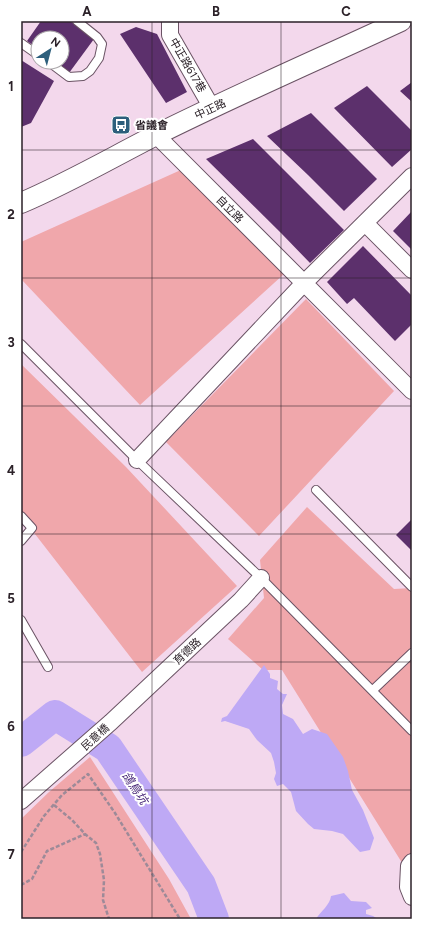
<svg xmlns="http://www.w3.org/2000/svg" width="433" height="940" viewBox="0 0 433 940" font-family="Figtree,'Noto Sans TC',sans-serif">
<rect width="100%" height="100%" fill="#f3d8ec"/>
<!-- green -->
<path fill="#f0a7ab" d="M183,169L284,274L140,405L21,279V242Z
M306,299L394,391L259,536L166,442Z
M21,364L126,467L237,586L142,672L21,516Z
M307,507L394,589L412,588V882L404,866L282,670H263L228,639L264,598L260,560Z
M90,757L169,879L191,919H21V819L49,792Z"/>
<!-- water -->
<path fill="#bea9f5" d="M264,665L270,674V678L278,681L277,689L283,694H287L282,705L283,714L293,719L303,734L312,729L327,734L343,757L348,771L352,790L363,810L374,838L370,850L360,852L343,834L332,831L314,829L308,824L296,811L291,792L283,784L277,786L274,779L276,773L274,762L271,753L257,740L249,729L225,721L221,722L222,718L227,716Z
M344,893L351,901L366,902L372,908L366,910V914L373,916L378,919H316C321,911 330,905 331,896Z"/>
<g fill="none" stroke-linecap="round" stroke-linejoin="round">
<!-- river -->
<path stroke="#bea9f5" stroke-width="30" d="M21,742L55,715L108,748L201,885L214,919"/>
</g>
<!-- building -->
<path fill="#5c306c" d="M41,21H70L94,39L69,73L55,62H62V38H38V49L27,41Z
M136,27L157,34L187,92L166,103L120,34Z
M21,60L54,81L31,123L21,127Z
M412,82V102L400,91Z
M367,86L412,131V149L392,167L334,108Z
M311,113L377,179L344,211L308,175L267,136Z
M253,139L344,230L310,263L281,233L206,159Z
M412,211V250L393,231Z
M363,246L412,296V324L395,341L354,298L347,304L327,282Z
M412,519V551L396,535Z"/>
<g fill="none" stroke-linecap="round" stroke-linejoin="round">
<!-- service casing -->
<g stroke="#6a5364" stroke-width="10">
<path id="service" d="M21,43L38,55
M49,62L69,77L83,76L90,71L99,58L102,44L97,37L77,21
M21,344L137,460L261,578L412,731
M316,490L412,587
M21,516L32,528L21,541
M21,620L48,667
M373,690L412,653"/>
</g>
<!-- minor casing -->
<g stroke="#6a5364" stroke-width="18">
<path id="minor" d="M170,21V35L212,108
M156,135L412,391
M365,223L412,270
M137,460L304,283L412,176
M21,801L111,722L241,600L261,578
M412,862L409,866L408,887L412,897"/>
</g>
<!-- tertiary casing -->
<g stroke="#6a5364" stroke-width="22">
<path id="tertiary" d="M21,203C68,183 111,158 156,135C236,95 319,59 401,21"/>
</g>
<!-- path -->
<path stroke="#9d8a98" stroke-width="2.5" stroke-dasharray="4 2" stroke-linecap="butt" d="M54,805L72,820L85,834L96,843L100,854L104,880L103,900L109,919
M21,852L44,816L62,795L88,774L115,813L180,919
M21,885L32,879L47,851L85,834"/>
<!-- service -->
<use href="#service" stroke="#fff" stroke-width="8"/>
<!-- minor -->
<use href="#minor" stroke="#fff" stroke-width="16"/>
<!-- tertiary -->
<use href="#tertiary" stroke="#fff" stroke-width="20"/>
</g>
<!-- grid -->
<path fill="none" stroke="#2b2128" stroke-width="1" stroke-opacity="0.55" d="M152,21V919M281,21V919M21,150H412M21,278H412M21,406H412M21,534H412M21,662H412M21,790H412"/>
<!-- icons -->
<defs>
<g id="bus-square" transform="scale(1)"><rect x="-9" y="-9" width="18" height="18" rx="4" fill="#2d5f7c" stroke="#fff"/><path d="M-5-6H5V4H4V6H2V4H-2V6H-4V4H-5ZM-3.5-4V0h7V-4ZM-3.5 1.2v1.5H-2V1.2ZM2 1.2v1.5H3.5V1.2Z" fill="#fff"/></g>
</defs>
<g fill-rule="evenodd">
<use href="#bus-square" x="121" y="125"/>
</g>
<g text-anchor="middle" stroke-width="4" stroke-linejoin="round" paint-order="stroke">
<!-- street labels -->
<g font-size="11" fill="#2b2128" stroke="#fff">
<text transform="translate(188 65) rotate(60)" y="4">中正路617巷</text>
<text transform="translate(210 109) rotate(-25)" y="4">中正路</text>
<text transform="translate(230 209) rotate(45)" y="4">自立路</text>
<text transform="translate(187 651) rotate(-43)" y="4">育德路</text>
<text transform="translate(95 737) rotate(-42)" y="4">民意橋</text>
</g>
<!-- poi labels -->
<g font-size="11" font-weight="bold" fill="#2b2128" stroke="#fff" text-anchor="start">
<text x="135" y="129">省議會</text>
</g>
<!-- water labels -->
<g font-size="12" font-style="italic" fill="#3f1d72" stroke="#fff">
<text transform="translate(135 788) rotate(56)" y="4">鴿鳥坑</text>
</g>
</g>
<!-- border -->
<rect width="433" height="940" fill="none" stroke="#ffffff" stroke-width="44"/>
<!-- north arrow -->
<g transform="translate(50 50) rotate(36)"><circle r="19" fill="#ffffff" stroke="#aaa6a9"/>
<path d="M0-3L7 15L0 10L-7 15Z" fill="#2d5f7c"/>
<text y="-6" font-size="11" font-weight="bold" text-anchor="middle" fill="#2b2128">N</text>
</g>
<rect x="22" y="22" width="389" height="896" fill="none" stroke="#2b2128" stroke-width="1.5"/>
<g font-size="13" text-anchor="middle" font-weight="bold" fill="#2b2128">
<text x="87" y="16">A</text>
<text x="216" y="16">B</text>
<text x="346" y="16">C</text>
<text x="11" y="91">1</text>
<text x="11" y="219">2</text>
<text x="11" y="347">3</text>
<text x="11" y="475">4</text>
<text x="11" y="603">5</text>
<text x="11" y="731">6</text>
<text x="11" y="859">7</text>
</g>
</svg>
